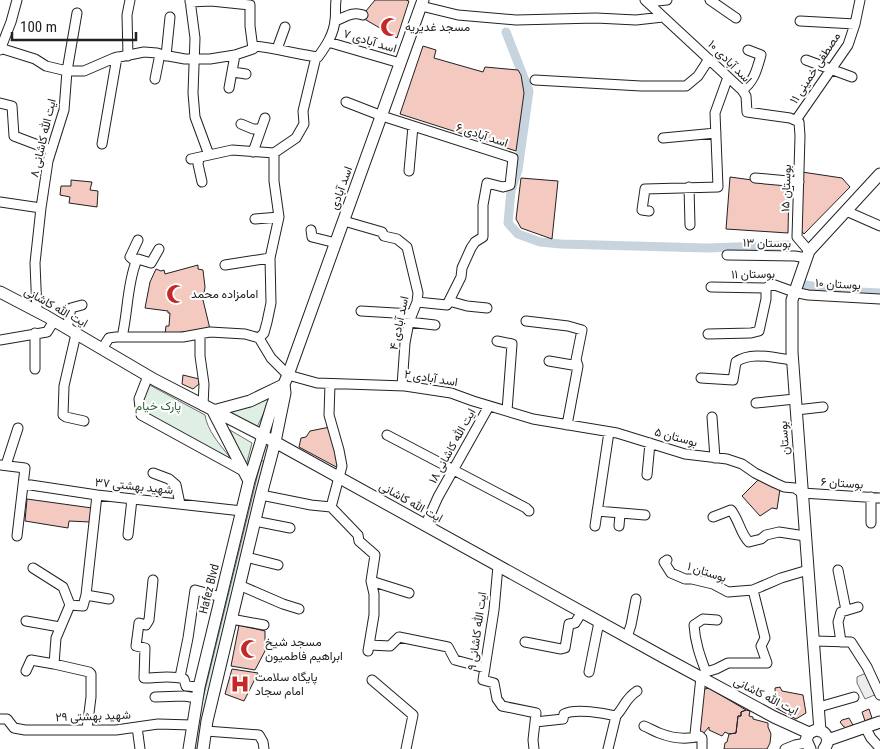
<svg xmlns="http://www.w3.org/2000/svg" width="880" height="749" viewBox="0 0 880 749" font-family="'Roboto Condensed',Vazirmatn,sans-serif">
<rect width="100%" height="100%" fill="#fff"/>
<!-- green -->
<path fill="#e0efe3" stroke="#6f6f6f" d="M148,384L205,415C207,430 220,445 229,456V460L143,414L141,399Z
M271,398L257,427L227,412L249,407Z
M230,430L252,443L246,466Z
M261,461H264L201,728L199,749H194L196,727Z"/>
<!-- parking -->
<path fill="#ededed" stroke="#6f6f6f" d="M866,673L877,694L865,699L857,683V677Z"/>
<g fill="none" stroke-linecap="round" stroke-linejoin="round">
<!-- canal -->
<path stroke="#c7d3dd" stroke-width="9" d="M506,32L529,91L518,170L511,190L508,223L518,234L540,242L561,244L707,248L788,245
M806,285L837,291L880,293"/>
</g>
<!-- building -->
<path fill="#f3c9c0" stroke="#222" d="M375,0H406L409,1L397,38L361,17Z
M423,46L436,50L434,58L483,72L485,67L518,70L521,75L524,93L516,151L400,114Z
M802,172L842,178L850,187L804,234L799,228Z
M730,177L789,185L788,233L726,229Z
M521,178L558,181L552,239L521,228L516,219Z
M71,180L92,182L90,190L98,191L97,207L69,203L70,197L60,195L61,186H71Z
M198,265V269L203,270L205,287L203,300L210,329L165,334L166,326H169L170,313H168V311L145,308L150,282L156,269L161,271L164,270L165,274Z
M183,375L199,379V384L193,389L182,384Z
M330,427L340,469L299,447L301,438L306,437L310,431Z
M758,480H762L780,489L777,509L772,508L760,516L742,496Z
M27,499L92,508L90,522L69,521L68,528L25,521Z
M239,625L265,631V651L255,670L231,666Z
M232,669L258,673L244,701L225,694Z
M780,687L782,691L803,695L806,713L796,719L776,708L775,688Z
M709,688L746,710L741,712V716H738L736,733L729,734L725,732L722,736L709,730V727L703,734L697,732L702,692L705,689Z
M869,709L872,718L865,721L862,712Z
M746,710L750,711L749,716L753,717V719L768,723V727L771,734L770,743L767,749H724L725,743L727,742L729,734L736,733L738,716H741V712Z
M849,718L853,725L846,728L843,726L840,722L842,720Z"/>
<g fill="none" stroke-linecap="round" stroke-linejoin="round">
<!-- minor casing -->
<g stroke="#222" stroke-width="11">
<path id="minor" d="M190,0L195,38L193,93L195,117L209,155
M645,0L742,90L746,96L747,112L790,118L799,122L800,136L797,237L809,251
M710,0L736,18
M647,2L667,0
M421,6L458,15L516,20L596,18L636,20L663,17
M335,21C346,17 352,11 363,15
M800,21L855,24
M328,42L400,63
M253,46C275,48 296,54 318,57C326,46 334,34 335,20C336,14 335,7 336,0
M0,48L35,59L46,66L67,71L77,13
M277,49L285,27
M0,50L11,22L17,0
M128,56L127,15L130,0
M166,56L170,17
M806,60L852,77
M233,72L246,74
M155,79L160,54
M535,80L641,86H686L698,76L709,59
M229,88L235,55
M742,90C754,82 757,69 761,55L748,50
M346,102L382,116L513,158L510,185L503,187L487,183L483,205V237L475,242L471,248L462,268L461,277L447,305L417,302
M0,103L12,106L14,136L51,150
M796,120L848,45L855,24L860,0
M241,124L253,129H261
M663,138L716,133
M102,144L117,57
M253,152L265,118
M199,158L198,164L202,182
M191,159L232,150L274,153L296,138L304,124L303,111L316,57
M409,171L413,126
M755,178L799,182
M689,187L690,225
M0,202L41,208
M649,211L642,210L645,189L718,187L715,113L728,77
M846,211L880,226
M255,219L279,217
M344,221L382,232L384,236L397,239L407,247L418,293L417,302L409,322L405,343L402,386
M311,230L312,237L336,243
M138,240L130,257L136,262L138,259L151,263L159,249
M727,255L795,256L806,258
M225,265L270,258
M711,287L766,288L772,284L794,292L808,295L880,299
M449,301L467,306L487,308
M361,311L412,314
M37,312L35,263L41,208L48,161L64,110L67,71H84L114,58L144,52L157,53L163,55L185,59H210L235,55L253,49L250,26V5L211,1L190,2
M526,321L568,326L582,330L576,360L578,366
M409,322L435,325
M67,329L71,308L82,305
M76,334L64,386L63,415L66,417L84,421
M200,334V356L204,384L203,406
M708,334L751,333L759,331L766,299V288
M122,337C128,312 127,285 136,262
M259,338L264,333L267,322L271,303L270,258L279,217L274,181V153
M0,340L47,332L54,321
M497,341L512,344L507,411
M102,349L109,338L116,337H183L210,332L245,334L259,338L271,358L288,375L317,383L405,386L451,393L473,401L533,419L617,433L685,454L727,459L742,464L755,473L775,483L784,487L795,488L802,493L880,498
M549,361L578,366L567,425
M35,369V333
M148,376L139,399L141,415L245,472
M701,378L733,380L736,362C751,351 774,358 792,360
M330,384L329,415L339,450L342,466L331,507
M756,403L795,399
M796,410L823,407
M712,417L715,458
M387,435L526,508L529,511
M0,465L25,468L17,536
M6,465L18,428
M153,473L169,479L176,485L180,504
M647,475L650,443
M24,484L97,495L242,511
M261,495L311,505L331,507L358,535L359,541L375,555L371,581L374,594V615L368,651
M871,497V523
M597,511L645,515
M713,517L731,510C739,520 741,535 749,542L761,539L766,535L779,532L805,536
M254,521L290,528
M425,526L438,497L489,406
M595,526L609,432
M619,526L620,514
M128,535L132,499
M246,557L278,565
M667,560L664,562L671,573L685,579H692L713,584L728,592L753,590L781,578L808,570
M498,566L494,610L483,680L494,683L497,699L502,706L536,713L533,740L534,749
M33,568L63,587L70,605
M838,570L846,610
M153,580L149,620L146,625L139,623L136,646L145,648L144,678C158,678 171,675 184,679L186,686L199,687
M371,581L409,593
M239,585L283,604L299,609
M86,595L109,599
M231,619L264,625
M26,621L60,627
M627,637L631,625L636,599
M814,641L851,642L867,667L880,695
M525,642L561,649L565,648L569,624L575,623L582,612
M841,642L838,622L841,612L858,607
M369,645L390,646L399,637L448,647L455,660L485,668
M26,671L31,660L54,664
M589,672L599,622
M706,672L716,669L728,663H767L761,646L765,638L753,590
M180,677L188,638L195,590L221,597
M372,680L413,715L406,749
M155,697L184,696L197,698
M819,707L854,697
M616,716C625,706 625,699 637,691
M0,719H7L14,728L25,730H116L158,724L192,725
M535,722L563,719L564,714C575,708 604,713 616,716L608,749
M644,726C649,728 654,731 659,733C672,738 687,740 700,736
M137,727L140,749
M865,727L871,738L880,748
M87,729L91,697V674L89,672L54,664L56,638L70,605L83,606L86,595L97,495
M206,731L259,735L263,742L264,749
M702,749V738L695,734L701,677L706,672C700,656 695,642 694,625L703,619L717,620
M785,749L795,745L807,743"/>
</g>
<!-- major casing -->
<g stroke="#222" stroke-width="13">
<path id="major" d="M0,292L46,316L155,380L275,442L663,657L774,717L809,733
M249,481L213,411L250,401L281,386
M820,731L792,352V300L809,251L880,174
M828,740L880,722
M189,749L199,687L249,481L272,406L278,390L284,384L288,375L423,0
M203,749L207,721L261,495L275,442L285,393L284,384
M810,749L806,740L809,733L816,730C827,731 831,740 824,749"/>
</g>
<!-- minor -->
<use href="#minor" stroke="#fff" stroke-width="9"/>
<!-- major -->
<use href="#major" stroke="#fff" stroke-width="11"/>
</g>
<!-- icons -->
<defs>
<g id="mosque-bare" transform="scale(1.5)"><path d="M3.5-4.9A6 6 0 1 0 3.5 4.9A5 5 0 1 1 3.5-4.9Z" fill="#c62828" stroke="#fff" stroke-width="2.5" paint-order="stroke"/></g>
<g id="hospital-bare" transform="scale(1.5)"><path d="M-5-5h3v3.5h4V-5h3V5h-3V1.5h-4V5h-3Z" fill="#c62828" stroke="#fff" stroke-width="2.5" paint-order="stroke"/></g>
</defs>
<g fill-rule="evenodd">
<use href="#mosque-bare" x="390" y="27"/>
<use href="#mosque-bare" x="176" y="294"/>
<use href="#mosque-bare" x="250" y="649"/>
<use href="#hospital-bare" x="240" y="684"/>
</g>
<g text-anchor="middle" stroke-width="4" stroke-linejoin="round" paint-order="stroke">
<!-- poi labels -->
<g font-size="12" fill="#222" stroke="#fff" text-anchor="start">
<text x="405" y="31">مسجد غدیریه</text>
<text x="191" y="298">امامزاده محمد</text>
<text x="265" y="646">مسجد شیخ<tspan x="265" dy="14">ابراهیم فاطمیون</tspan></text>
<text x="255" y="681">پایگاه سلامت<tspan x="255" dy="14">امام سجاد</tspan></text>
</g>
<!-- street labels -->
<g font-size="12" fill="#222" stroke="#fff">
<text transform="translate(370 41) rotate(17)" y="4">اسد آبادی ۷</text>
<text transform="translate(730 62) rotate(45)" y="4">اسد آبادی ۱۰</text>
<text transform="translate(815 68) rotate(-57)" y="4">مصطفی خمینی ۱۱</text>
<text transform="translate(482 135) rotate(18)" y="4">اسد آبادی ۶</text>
<text transform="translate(43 138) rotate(-77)" y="4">ایت الله کاشانی ۸</text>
<text transform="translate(341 188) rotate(-70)" y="4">اسد آبادی</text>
<text transform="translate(786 188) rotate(-88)" y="4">بوستان ۱۵</text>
<text transform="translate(767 243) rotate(1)" y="4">بوستان ۱۳</text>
<text transform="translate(753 274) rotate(-1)" y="4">بوستان ۱۱</text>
<text transform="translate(838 284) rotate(3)" y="4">بوستان ۱۰</text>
<text transform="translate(56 307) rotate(29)" y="4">ایت الله کاشانی</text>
<text transform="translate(399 323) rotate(-78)" y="4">اسد آبادی ۴</text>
<text transform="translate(431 378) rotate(9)" y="4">اسد آبادی ۲</text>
<text transform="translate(676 437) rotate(15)" y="4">بوستان ۵</text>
<text transform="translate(784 438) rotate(-94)" y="4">بوستان</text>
<text transform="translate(452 446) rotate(-61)" y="4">ایت الله کاشانی ۱۸</text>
<text transform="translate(842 483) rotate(4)" y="4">بوستان ۶</text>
<text transform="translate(134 486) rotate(6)" y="4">شهید بهشتی ۳۷</text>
<text transform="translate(411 502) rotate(29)" y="4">ایت الله کاشانی</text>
<text transform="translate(707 572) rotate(18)" y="4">بوستان ۱</text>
<text transform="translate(209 589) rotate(-76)" y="4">Hafez Blvd</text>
<text transform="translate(477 631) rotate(-82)" y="4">ایت الله کاشانی ۹</text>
<text transform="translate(766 696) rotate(27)" y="4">ایت الله کاشانی</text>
<text transform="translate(93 716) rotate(-2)" y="4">شهید بهشتی ۲۹</text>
</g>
<!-- park labels -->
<g font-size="12" fill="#2f5e38" stroke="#fff">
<text x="158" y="410">پارک خیام</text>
</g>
</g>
<!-- scale -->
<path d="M12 32v8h124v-8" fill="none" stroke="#222222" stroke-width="2.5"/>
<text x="20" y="32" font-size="15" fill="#222222" stroke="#ffffff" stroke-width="4" paint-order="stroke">100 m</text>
</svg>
